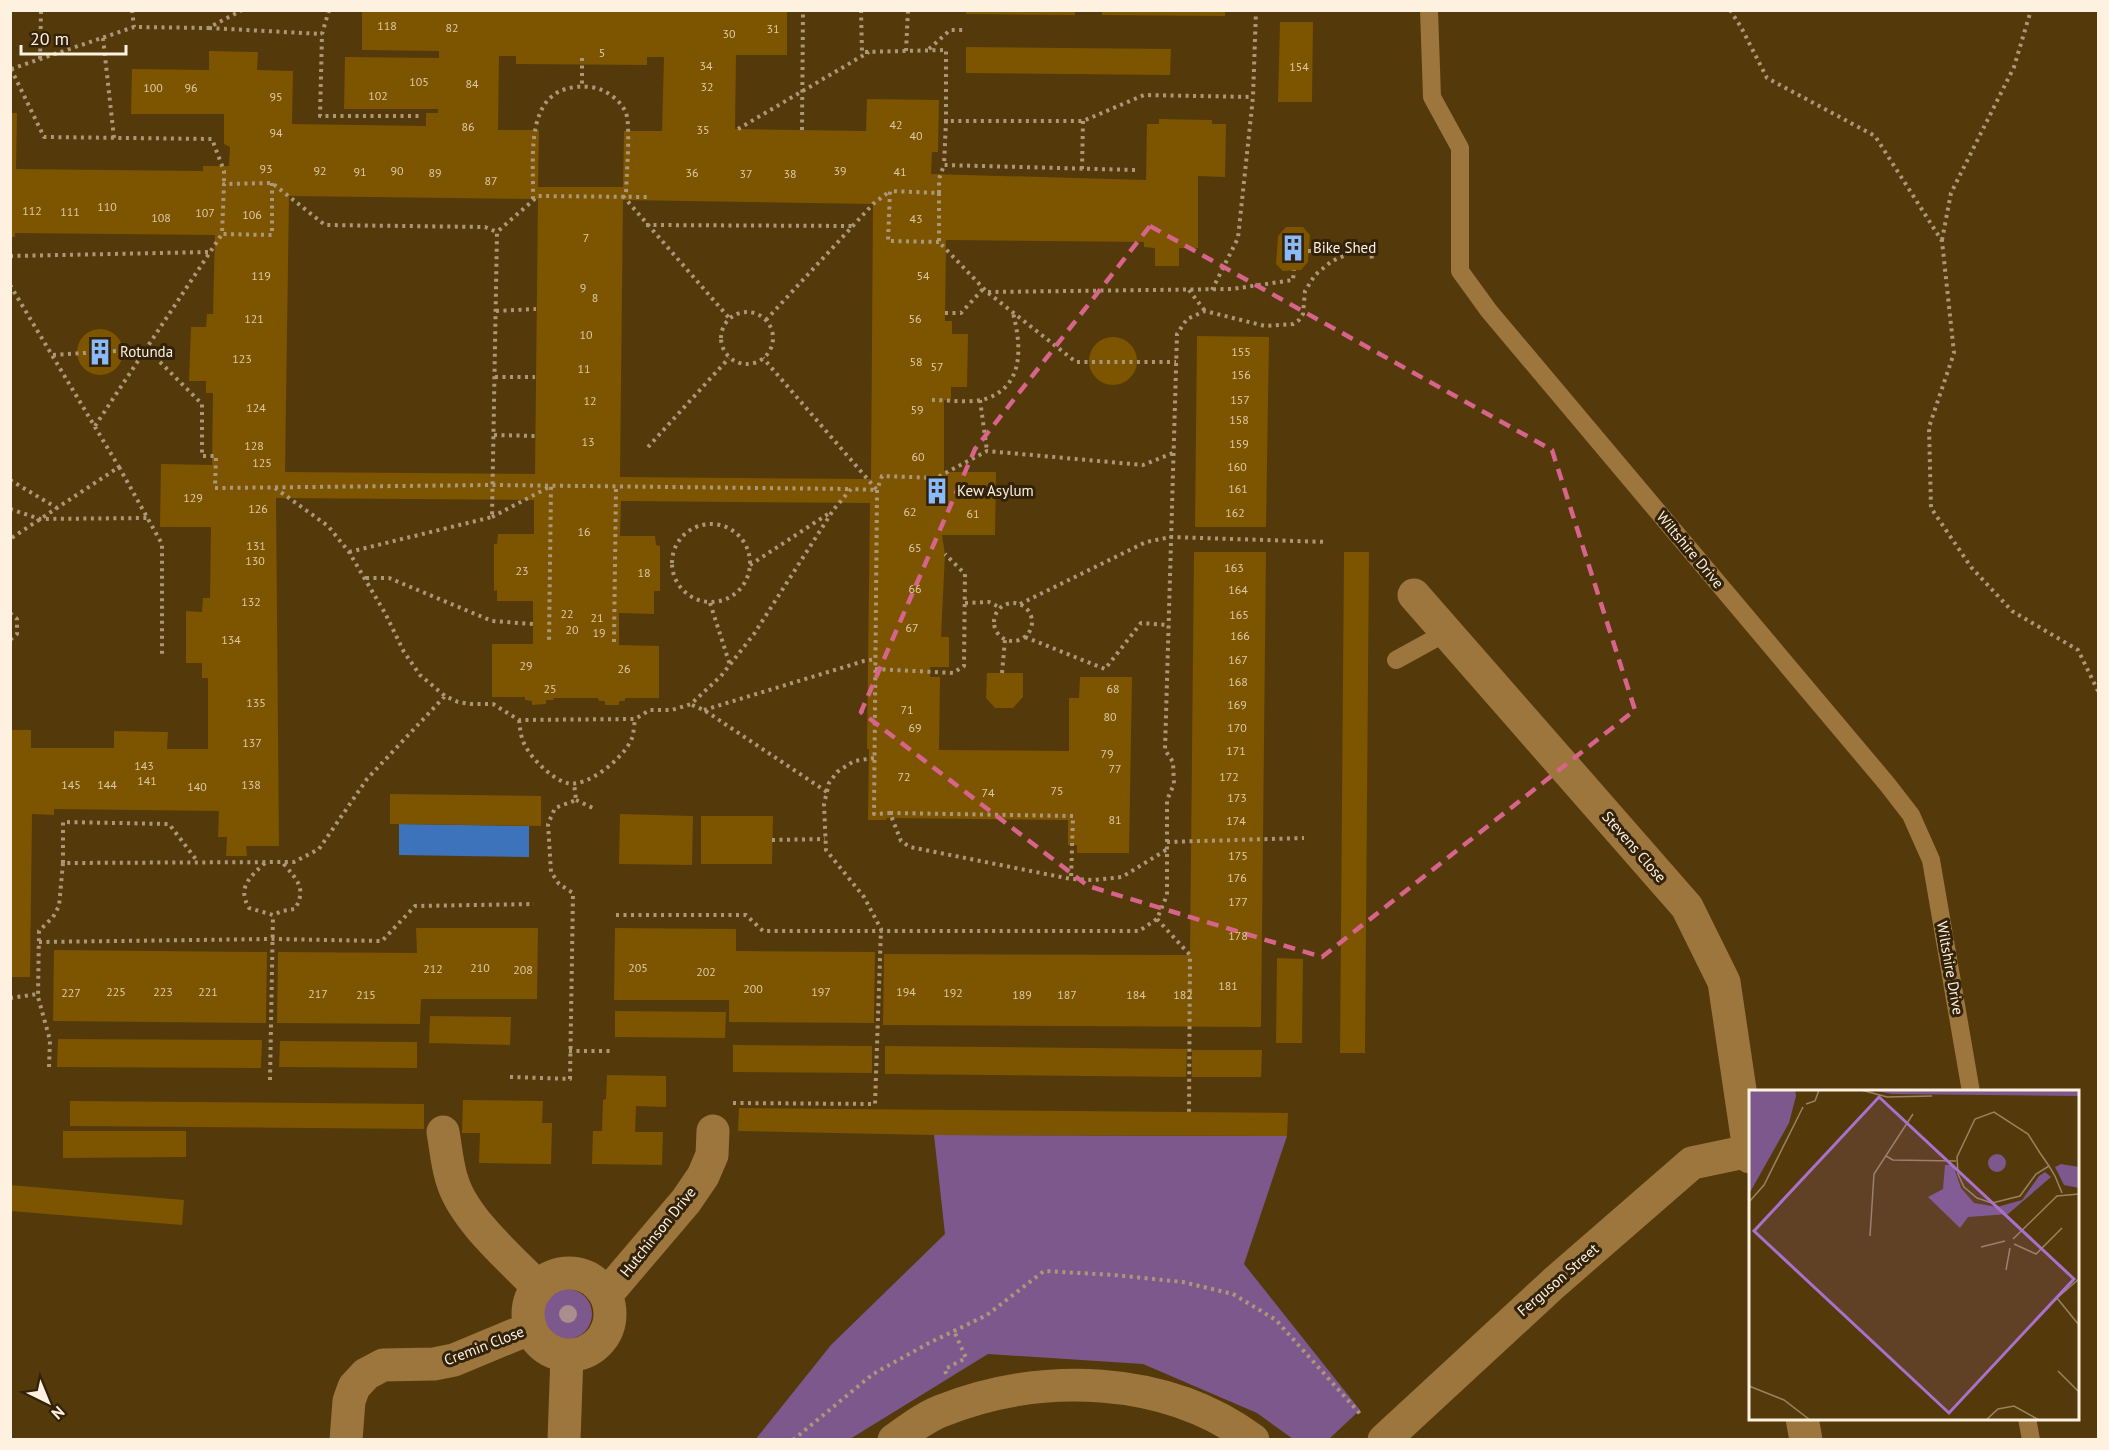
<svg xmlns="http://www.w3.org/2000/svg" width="2109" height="1450" viewBox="0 0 2109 1450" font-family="'PT Sans',sans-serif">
<rect width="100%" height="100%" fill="#54390a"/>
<!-- green -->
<path fill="#7d588c" d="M934,1135L1287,1136L1244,1264L1360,1410L1329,1439H1293L1257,1413L1143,1364L988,1354L850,1439L755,1440L831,1345L945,1234Z
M542 1314a25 25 0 1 1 50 0a25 25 0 1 1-50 0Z"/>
<!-- water -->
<path fill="#3c73ba" d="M399,824L529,826V857L399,855Z"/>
<!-- building -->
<path fill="#7d5400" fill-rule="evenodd" d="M362,10H787V55H736L735,129L866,131L867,99L939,100L938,152H932L931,174L1146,180L1147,124H1159V119L1212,120V124H1226L1225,177L1198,176V248H1179V266H1155V248L1144,247V242L946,240L945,321H952V334H968L967,387H951V401L944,400V472H996L995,535H942L945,554L941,637H949V667H930V677H940L939,750L1069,751V698H1079L1080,677H1132L1129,853H1077V845H1068V820L887,818L886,820H868L869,749H867L870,503L621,501L620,536H655L656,545L660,546V591H654V614L619,613V645L659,646V698H625V701H619V705H605V701H599L598,698H553L554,700H546V704L532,705V701L525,700V697H492V644H533V601H497V590L494,591V544H497L498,534H534V500L276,498L279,846H246L247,856H226L227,837H218L219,811L54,809V815L32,814L30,977H10V730H31V748H114V731L168,732L167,749H208V678H202V663H186V611L202,612L203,598H210L211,527H160L161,464L212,465L213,393H206V381H189L191,327H206L207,314H213L215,235L15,233V237H10V113H17L16,169L203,171V166H229L230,147L224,144V114H131L132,69L209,70V51L258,52L257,70L293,71L292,124L426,126V113H438V109H344L345,57L439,58V51L362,50ZM499,56H516V64L647,65V57H664L662,131H624L623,187H538L539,130H498ZM289,196L538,199L535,474L285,472ZM623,200L873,204L871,479L620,477Z
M966,10H1075V15L966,14Z
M1102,10H1225V16L1102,15Z
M1280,22H1313L1312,102H1278Z
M966,47L1171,49L1170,75L966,73Z
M1286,227H1303L1310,235L1308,262L1301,270L1283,271L1276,264L1278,236Z
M77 352a23 23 0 1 1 46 0a23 23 0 1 1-46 0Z
M1197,336L1269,337L1266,527H1195Z
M1089 361a24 24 0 1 1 48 0a24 24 0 1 1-48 0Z
M1194,552H1266L1261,1027L883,1025L884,954L1190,955Z
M1344,552H1369L1365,1053H1340Z
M987,673H1023V697L1013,708H995L986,698Z
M390,794L541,796V826L390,824Z
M620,814L693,816L692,865L619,864Z
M701,816H773L772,864H701Z
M416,928H538L537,999H421L420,1024L277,1023L278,952L417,953Z
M615,928L736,929V951L875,952L874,1023L729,1022V1000H614Z
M54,950L267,952L266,1023L53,1021Z
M1277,958L1303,959L1302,1043H1276Z
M615,1011L726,1012L725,1038L615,1037Z
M430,1016L511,1017L510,1045L429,1043Z
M58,1039L262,1040L261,1068L57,1067Z
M280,1041L417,1042V1068L279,1067Z
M733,1045L872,1046V1073L733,1072Z
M885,1046L1187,1049L1186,1077L885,1074Z
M1192,1050H1262L1261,1077H1192Z
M607,1075L666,1076V1107L636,1106L635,1132H663L662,1165L592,1164L593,1131H602L603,1100L606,1099Z
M463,1100L543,1101L542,1123H552L551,1164L479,1163L480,1133H462Z
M70,1101L424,1104V1129L70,1126Z
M739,1108L1189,1112L1288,1113L1287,1136L934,1135L738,1131Z
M63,1131H186V1157L63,1158Z
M10,1185L184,1200L182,1225L10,1211Z"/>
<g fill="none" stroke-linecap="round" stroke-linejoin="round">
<!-- path -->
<path stroke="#ac9879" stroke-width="4" stroke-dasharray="3 4.5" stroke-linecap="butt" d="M132,10L134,27
M329,10L322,34L320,116H423
M861,10L862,52L946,50V121
M1730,10L1741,27L1767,78L1875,136L1942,241L1954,353L1929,427L1931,508L1971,567L2012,611L2078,650L2098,691
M209,28L322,34
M103,38L114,138
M929,49L950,30H965
M906,51L908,10
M582,58V86
M40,59L41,10
M11,69L44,137L212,139L224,171V184
M11,69L134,27L208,28L242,10
M738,129L869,52
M802,130L803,10
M1082,169L1083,121
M1135,170L944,165L946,121H1083L1144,95L1253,97
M272,183V235L222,234L224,184L272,183L325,225L485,227L497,232
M939,193V242L987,292L1076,362H1176
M623,196L730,319
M533,199C534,155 522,81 590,87C604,88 621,100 626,113C631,127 626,179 626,196
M646,225L853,226
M1942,240L1951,193L2014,67L2031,10
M939,242L888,241L890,191L939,193V179L944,165
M1308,251H1371L1372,260
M10,256L210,252
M10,285L119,467L10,539
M1189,290L1205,311
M1212,290L1238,238L1253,97L1256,10
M988,292L1232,289L1293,280L1294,270
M496,311L536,309
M721 338a26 26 0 1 1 52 0a26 26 0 1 1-52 0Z
M945,313H961L984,288
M766,320L873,204L890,191
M53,355L147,349L202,404V456H216L215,488L492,485L850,489
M495,377H535
M932,400C949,400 972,404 988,398C1025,384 1021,344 1013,313
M980,400L987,451
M95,426L222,234
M494,435L535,436
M648,447L729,358
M119,467L162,544V657
M10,480L57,508
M275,488L328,526L349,552L385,613L404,652L420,675L445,696L458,702L471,704H493L519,720L635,719L650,710H672L691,704L721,676L754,634L834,509L851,489L877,490L763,358
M10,509L40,519L147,518
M492,517L551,486L549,643
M672 563a39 39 0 1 1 78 0a39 39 0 1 1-78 0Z
M349,552L492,517L497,232L538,196L647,197
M750,565L831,512
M366,578H389L492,621L533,624
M710,603L730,665
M965,603L989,602L1001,608
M994 622a19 19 0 1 1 38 0a19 19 0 1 1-38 0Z
M1020,604L1146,542L1171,537L1327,542
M10,613L17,619V634L10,640
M1025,637L1105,669L1141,623L1169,625
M614,642L616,486
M875,669L953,673L964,666L965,574L945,554
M1002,673L1005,640
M692,705L704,710L827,792
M704,710L864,661L876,659
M519,720C520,726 520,732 522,738C526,754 551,779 567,783C588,788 625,757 632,738C634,732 634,725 635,719
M576,800L595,809
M890,813L1073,816L1071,879
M772,840L825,839
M1167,842L1304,838
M1166,850L1122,877L1094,880L1071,879L910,847L901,841L890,813L874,814L877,490L882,476L936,478L987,451L1143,465L1173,453
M63,863V822L169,824L198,862
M265,863C250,877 237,887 249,908L273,915L282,911L295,909C307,888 297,880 283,863
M616,915H746L763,931H1139L1157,919L1167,895V800L1174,784L1173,762L1165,750L1177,334L1187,319L1205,311L1265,326L1293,324L1299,320L1303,314L1305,291L1315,275L1332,261L1355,251
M1157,919L1190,955L1189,1112
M39,942L273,939L382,941L415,906L534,904
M10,998L38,994
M569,1051H612
M49,1067L50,1040L38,997L39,931L53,917L59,906L63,863L294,862L319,849L367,779L445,696
M510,1077L570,1079L573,893L559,884L551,872L548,824L555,808L576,800L574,783
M270,1080L273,915
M733,1103L875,1104L881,929L864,897L826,850L824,804L829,783L837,772L854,761L874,758
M946,1374L945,1369L966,1358L954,1331
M793,1440L873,1374L929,1343L987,1315L1044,1271L1114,1275L1183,1282L1233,1294L1276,1320L1362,1416"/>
<!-- lane -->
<path stroke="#9c763d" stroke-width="18" d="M1429,10L1432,97L1460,148V271L1489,311L1887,784L1911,815L1931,860L1971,1092
M1396,660L1447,632
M2027,1418L2031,1440"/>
<!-- street -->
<path stroke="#9c763d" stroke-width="33" d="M1414,595L1687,907L1724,982L1750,1157
M443,1132C446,1148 447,1167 453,1183C465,1220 511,1259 538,1287
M528 1314a41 41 0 1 1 82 0a41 41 0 1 1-82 0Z
M606,1295L686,1201L703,1176L712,1155L713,1131
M1802,1418L1806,1440
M346,1440L349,1401L354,1387L366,1374L383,1365L434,1364L454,1360L531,1328
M564,1440L567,1355
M894,1440C909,1429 924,1418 941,1411C1040,1371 1166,1375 1253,1440
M1384,1440L1554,1283L1692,1163L1749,1151"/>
</g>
<!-- trees -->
<circle fill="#aa8e8f" cx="568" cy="1314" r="9"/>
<!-- marked area -->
<path fill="none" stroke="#d7648a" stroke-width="4.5" stroke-dasharray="12 8" stroke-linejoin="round" d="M1150,226L1552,450L1635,710L1322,957L1088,886L861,712L975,449Z"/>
<!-- icons -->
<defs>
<g id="building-bare" transform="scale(2.07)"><path d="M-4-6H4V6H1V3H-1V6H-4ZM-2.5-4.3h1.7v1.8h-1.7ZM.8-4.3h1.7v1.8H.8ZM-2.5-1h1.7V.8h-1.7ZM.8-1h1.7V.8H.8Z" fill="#89bafc" stroke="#32220a" stroke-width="2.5" paint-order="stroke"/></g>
</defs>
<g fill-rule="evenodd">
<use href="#building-bare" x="1293" y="248"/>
<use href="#building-bare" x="100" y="352"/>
<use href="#building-bare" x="937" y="491"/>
</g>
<g text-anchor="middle" stroke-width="6" stroke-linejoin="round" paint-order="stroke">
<!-- number labels -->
<g font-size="12" fill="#decaa8">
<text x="387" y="30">118</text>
<text x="452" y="32">82</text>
<text x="773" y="33">31</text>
<text x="729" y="38">30</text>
<text x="602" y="57">5</text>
<text x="706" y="70">34</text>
<text x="1299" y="71">154</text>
<text x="419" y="86">105</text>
<text x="472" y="88">84</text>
<text x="707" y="91">32</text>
<text x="153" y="92">100</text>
<text x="191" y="92">96</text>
<text x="378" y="100">102</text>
<text x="276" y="101">95</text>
<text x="896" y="129">42</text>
<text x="468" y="131">86</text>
<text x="703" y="134">35</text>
<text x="276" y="137">94</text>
<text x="916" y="140">40</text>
<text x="266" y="173">93</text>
<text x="320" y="175">92</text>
<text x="397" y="175">90</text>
<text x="840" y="175">39</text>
<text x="360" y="176">91</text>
<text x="900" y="176">41</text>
<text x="435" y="177">89</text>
<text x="692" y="177">36</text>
<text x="746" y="178">37</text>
<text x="790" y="178">38</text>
<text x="491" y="185">87</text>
<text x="107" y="211">110</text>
<text x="32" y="215">112</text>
<text x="70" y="216">111</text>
<text x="205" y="217">107</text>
<text x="252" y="219">106</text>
<text x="161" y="222">108</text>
<text x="916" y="223">43</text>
<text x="586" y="242">7</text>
<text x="261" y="280">119</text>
<text x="923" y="280">54</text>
<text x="583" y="292">9</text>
<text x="595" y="302">8</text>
<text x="254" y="323">121</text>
<text x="915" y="323">56</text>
<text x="586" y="339">10</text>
<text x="1241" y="356">155</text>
<text x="242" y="363">123</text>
<text x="916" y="366">58</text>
<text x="937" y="371">57</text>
<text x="584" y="373">11</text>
<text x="1241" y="379">156</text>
<text x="1240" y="404">157</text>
<text x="590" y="405">12</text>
<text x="256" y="412">124</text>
<text x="917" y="414">59</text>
<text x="1239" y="424">158</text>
<text x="588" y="446">13</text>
<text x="1239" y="448">159</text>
<text x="254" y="450">128</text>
<text x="918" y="461">60</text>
<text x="262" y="467">125</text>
<text x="1237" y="471">160</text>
<text x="1238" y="493">161</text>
<text x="193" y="502">129</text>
<text x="258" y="513">126</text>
<text x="910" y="516">62</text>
<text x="1235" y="517">162</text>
<text x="973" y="518">61</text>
<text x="584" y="536">16</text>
<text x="256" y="550">131</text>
<text x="915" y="552">65</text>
<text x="255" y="565">130</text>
<text x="1234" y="572">163</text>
<text x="522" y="575">23</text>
<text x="644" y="577">18</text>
<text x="915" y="593">66</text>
<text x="1238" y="594">164</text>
<text x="251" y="606">132</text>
<text x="567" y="618">22</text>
<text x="1239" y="619">165</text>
<text x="597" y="622">21</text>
<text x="912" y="632">67</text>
<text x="572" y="634">20</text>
<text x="599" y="637">19</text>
<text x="1240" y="640">166</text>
<text x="231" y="644">134</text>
<text x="1238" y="664">167</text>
<text x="526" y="670">29</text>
<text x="624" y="673">26</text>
<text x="1238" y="686">168</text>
<text x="550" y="693">25</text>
<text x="1113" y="693">68</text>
<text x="256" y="707">135</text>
<text x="1237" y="709">169</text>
<text x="907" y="714">71</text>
<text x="1110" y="721">80</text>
<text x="915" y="732">69</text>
<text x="1237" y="732">170</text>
<text x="252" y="747">137</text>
<text x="1236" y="755">171</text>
<text x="1107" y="758">79</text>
<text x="144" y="770">143</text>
<text x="1115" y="773">77</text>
<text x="904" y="781">72</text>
<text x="1229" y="781">172</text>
<text x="147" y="785">141</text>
<text x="71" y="789">145</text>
<text x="107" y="789">144</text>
<text x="251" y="789">138</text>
<text x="197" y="791">140</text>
<text x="1057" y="795">75</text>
<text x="988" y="797">74</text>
<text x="1237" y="802">173</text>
<text x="1115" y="824">81</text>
<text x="1236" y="825">174</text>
<text x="1238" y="860">175</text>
<text x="1237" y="882">176</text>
<text x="1238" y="906">177</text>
<text x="1238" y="940">178</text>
<text x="480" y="972">210</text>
<text x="638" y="972">205</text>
<text x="433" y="973">212</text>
<text x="523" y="974">208</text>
<text x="706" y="976">202</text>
<text x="1228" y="990">181</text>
<text x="753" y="993">200</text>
<text x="116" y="996">225</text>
<text x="163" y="996">223</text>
<text x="208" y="996">221</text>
<text x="821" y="996">197</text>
<text x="906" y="996">194</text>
<text x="71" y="997">227</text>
<text x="953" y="997">192</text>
<text x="318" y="998">217</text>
<text x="366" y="999">215</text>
<text x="1022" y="999">189</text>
<text x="1067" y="999">187</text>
<text x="1136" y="999">184</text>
<text x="1183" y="999">182</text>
</g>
<!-- poi labels -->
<g font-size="15" fill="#fef1e0" stroke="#32220a" text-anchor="start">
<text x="1313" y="253">Bike Shed</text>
<text x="120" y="357">Rotunda</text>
<text x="957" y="496">Kew Asylum</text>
</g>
<!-- street labels -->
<g font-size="15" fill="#fef1e0" stroke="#32220a">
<text transform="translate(1690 550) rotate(50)" y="5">Wiltshire Drive</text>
<text transform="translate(1634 847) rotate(49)" y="5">Stevens Close</text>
<text transform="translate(1950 968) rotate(80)" y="5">Wiltshire Drive</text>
<text transform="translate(658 1232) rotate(-51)" y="5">Hutchinson Drive</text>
<text transform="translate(1558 1280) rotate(-41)" y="5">Ferguson Street</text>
<text transform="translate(484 1346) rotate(-21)" y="5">Cremin Close</text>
</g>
</g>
<!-- overview -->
<g transform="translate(1749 1090)">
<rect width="330" height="330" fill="#54390a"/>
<path d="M0,0H46L47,6L40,33L0,104ZM122,0H330V6L143,4ZM239 73a9 9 0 1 1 18 0a9 9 0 1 1-18 0ZM312,74L330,77V98L315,95L306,77ZM196,75H204L212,98L225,113L248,117L273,110L290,86L296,82L302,87L259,124L219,127L211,138L179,107L194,99Z" fill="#7d588c"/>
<path fill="none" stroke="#988360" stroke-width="1.5" d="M112,0L138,7L183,6M57,14L66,11L70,0M137,66L144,70L207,71M300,76L287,84L271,106L243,113L228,108L215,97L209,84L208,67L226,29L245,22L279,44L291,63L300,76L306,86L313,103M0,112L15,95L54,17M121,146L125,84L164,24M264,149L308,106L330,104M265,154L287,164L313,138M232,157L256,151M257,180L261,158M330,189L308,208L330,235M309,281L330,302M0,296L35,310L61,330M237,330L249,319L265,316L290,330"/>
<path fill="#a971cb" fill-opacity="0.15" stroke="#a971cb" stroke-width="3" d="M130,7L325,189L200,323L5,141Z"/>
<rect width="330" height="330" fill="none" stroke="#fef1e0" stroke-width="3"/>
</g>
<!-- border -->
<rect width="2109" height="1450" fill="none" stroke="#fef1e0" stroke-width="24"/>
<!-- north arrow -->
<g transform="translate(48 1402) rotate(137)" stroke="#32220a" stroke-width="4.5" paint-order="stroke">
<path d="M0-4.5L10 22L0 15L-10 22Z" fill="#fef1e0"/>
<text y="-9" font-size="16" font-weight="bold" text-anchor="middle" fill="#fef1e0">N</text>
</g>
<!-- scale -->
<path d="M21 45v9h105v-9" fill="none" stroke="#fef1e0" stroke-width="3"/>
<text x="30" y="45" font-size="18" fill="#fef1e0" stroke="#32220a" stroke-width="4.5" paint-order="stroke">20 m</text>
</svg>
